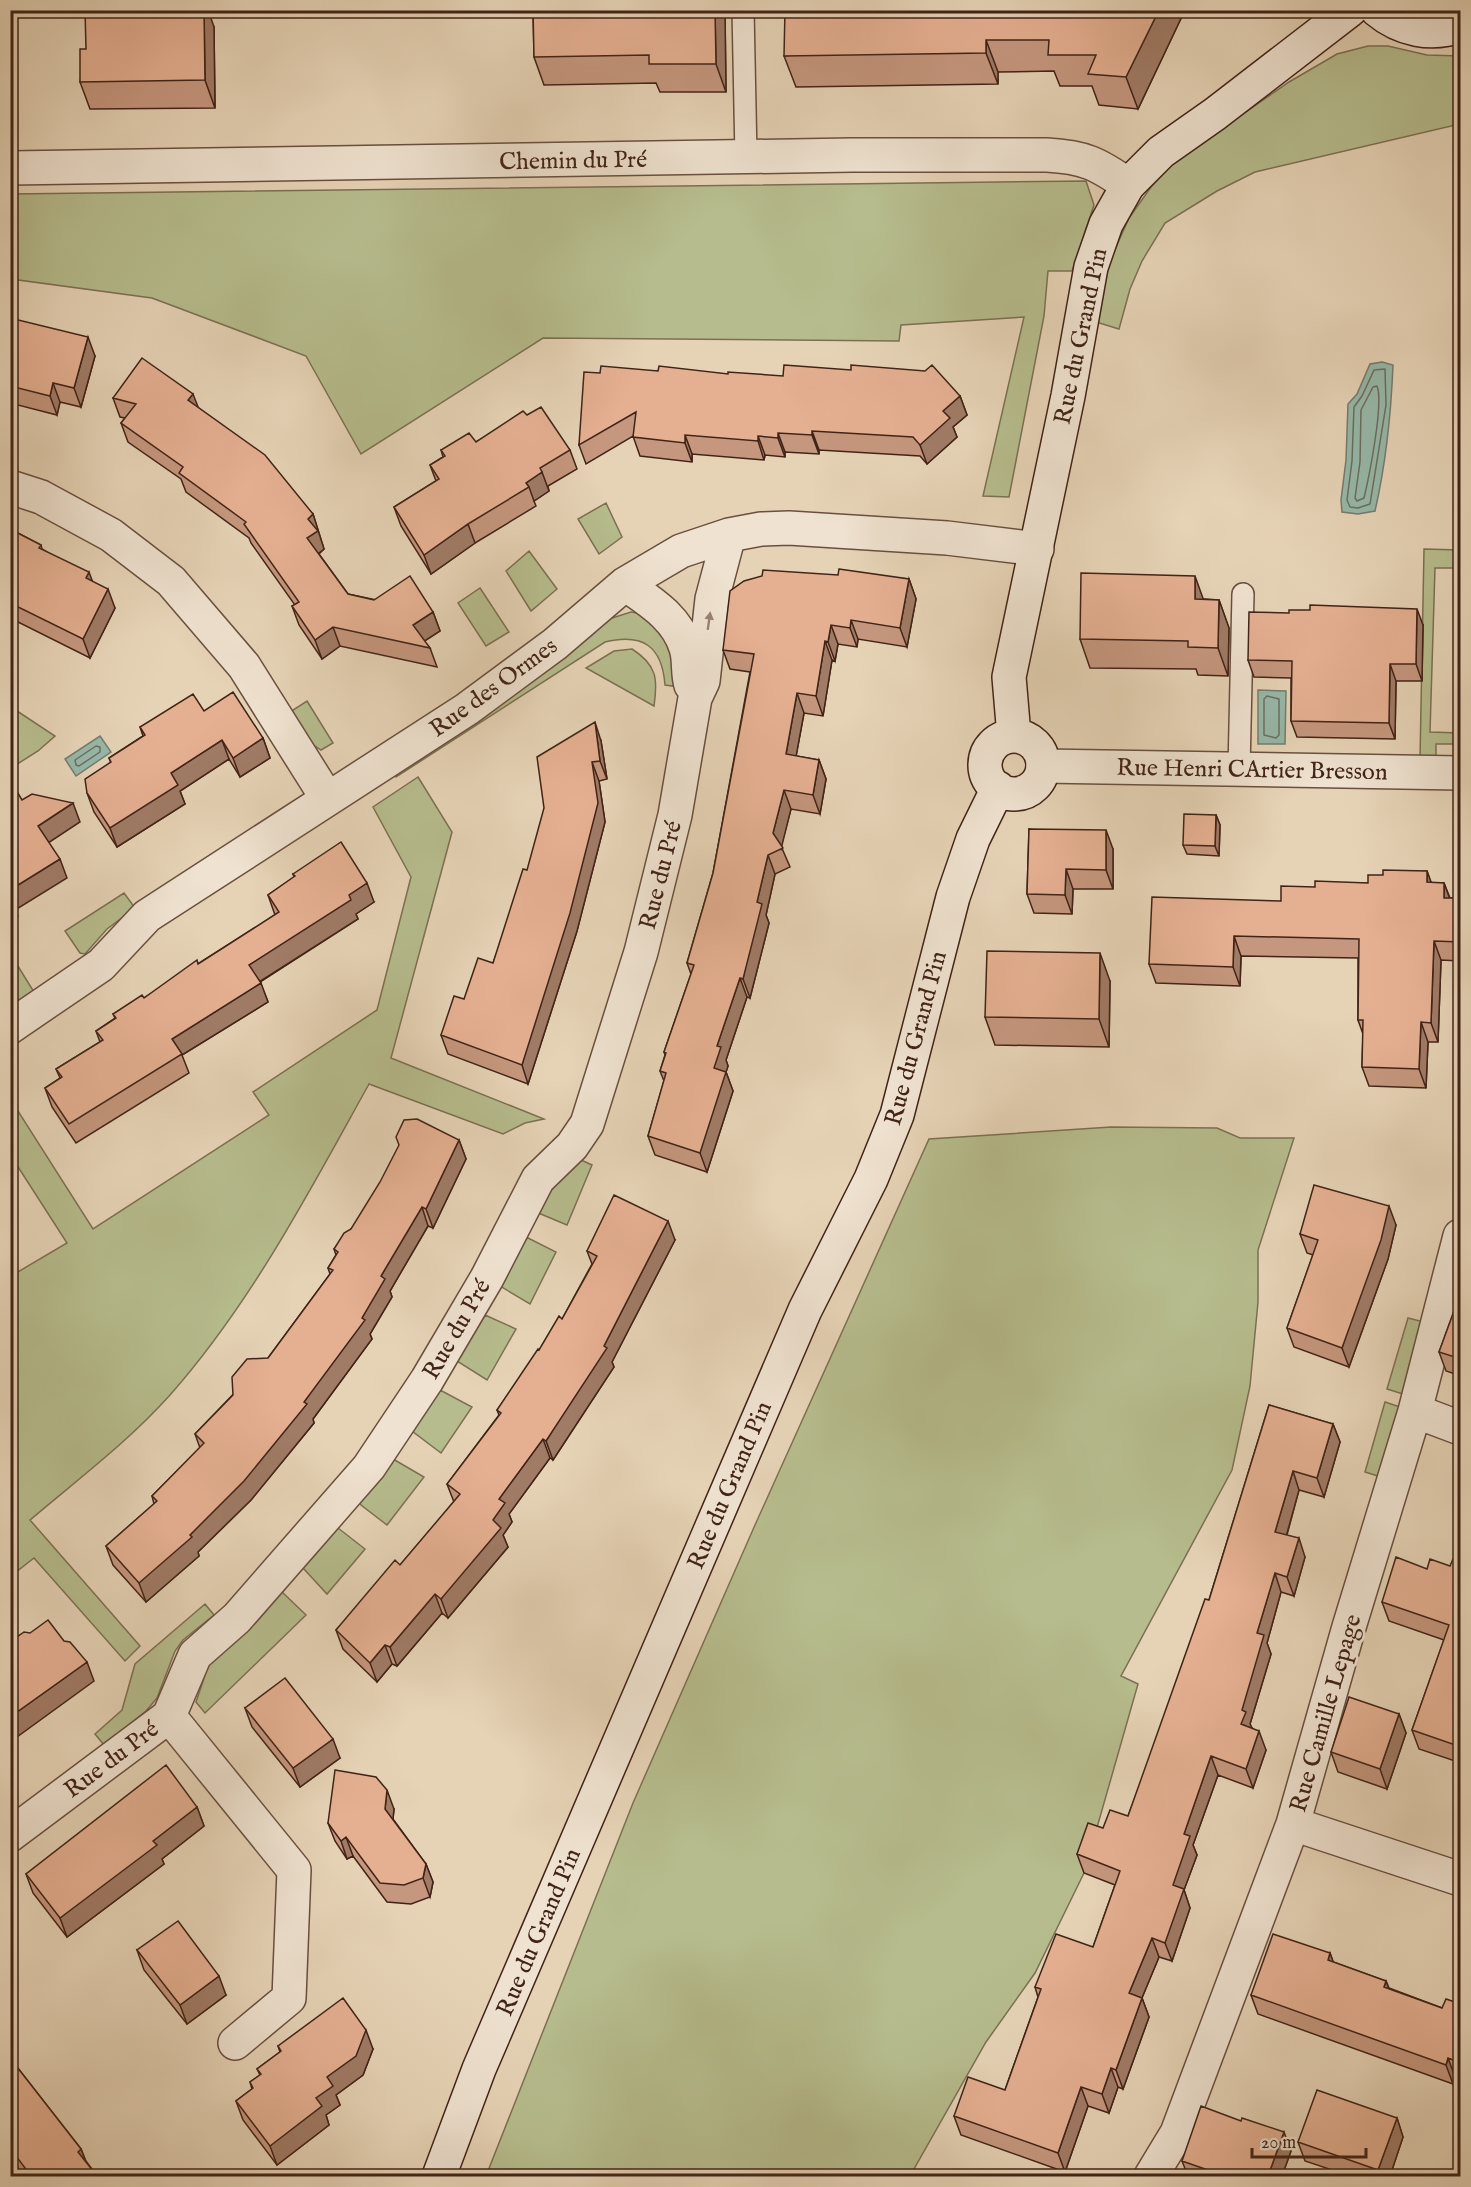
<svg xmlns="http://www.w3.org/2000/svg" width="1471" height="2187" viewBox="0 0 1471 2187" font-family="'IM FELL English',serif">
<rect width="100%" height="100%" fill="#e6d3b6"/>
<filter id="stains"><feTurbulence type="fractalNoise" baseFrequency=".00333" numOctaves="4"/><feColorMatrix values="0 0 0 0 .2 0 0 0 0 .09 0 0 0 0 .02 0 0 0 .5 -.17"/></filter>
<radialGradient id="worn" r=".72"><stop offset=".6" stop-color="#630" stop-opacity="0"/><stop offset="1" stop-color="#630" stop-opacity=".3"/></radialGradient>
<!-- green -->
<path fill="#b6bc8d" stroke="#7c7052" stroke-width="1.5" d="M1368,46H1388L1427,55L1460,56V124L1255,172L1217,191L1165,223L1142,261L1130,289L1119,329L1096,322L1108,265L1129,218L1151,187L1175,161L1289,82L1337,54Z
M1086,181L1094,205L1072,271H1048L1044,316L1009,497L983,496L1024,317L901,325L899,341L543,338L361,454L306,356L152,298L11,279V194Z
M606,503L622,537L599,554L578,519Z
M1424,549L1460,550V568H1435L1430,732L1460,733V744H1436V760L1420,759Z
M529,551L557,589L531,611L506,571Z
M480,588L509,632L486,646L458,603Z
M631,612L648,615L671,631L680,687L665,685C662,646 643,633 605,642L396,777L394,773L609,619Z
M632,649C657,665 658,679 654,706L586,668L614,651Z
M307,701L333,743L321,750L312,744L290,712Z
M11,707L55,736L38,751L11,768Z
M418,777L452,832L391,1058L544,1119L525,1123L503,1134L369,1084C309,1192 252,1302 170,1395C129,1441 77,1480 30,1520L140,1646L125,1661L34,1558L11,1576V1276L67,1243L11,1156V1100L93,1229L269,1115L253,1092L377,1010L411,877L373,807Z
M124,893L135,908L107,929L85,954L80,953L65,931Z
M16,963L34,992L11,1007V966Z
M1111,1127L1217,1128L1240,1138H1294L1258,1250V1302L1250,1386L1232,1470L1121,1676L1138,1684L1084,1873L1035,1973L986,2042L910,2176H486L633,1803L755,1525L929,1139Z
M581,1160L592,1165L567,1225L536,1212L543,1194Z
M528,1238L556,1252L530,1304L500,1286L524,1240Z
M485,1315L516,1329L487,1380L457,1361Z
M1408,1318L1424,1322L1403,1394L1387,1389Z
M440,1390L472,1407L441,1453L412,1431Z
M1385,1402L1400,1407L1381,1477L1365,1472Z
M393,1459L424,1477L387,1525L361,1505L359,1501Z
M338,1528L365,1549L327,1594L303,1568Z
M281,1591L306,1615L205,1713L196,1702L209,1663Z
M205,1604L214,1615L183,1640L175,1651L157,1698L146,1711L104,1745L95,1734L122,1710L135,1664Z"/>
<!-- water -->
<path fill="#97b8a9" stroke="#757c6f" stroke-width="1.5" d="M1382,362L1393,365C1391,414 1386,463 1375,511L1358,514L1342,512L1341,500L1346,460L1348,404L1357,394L1370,364Z
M1258,690L1286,691L1285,744H1258Z
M100,736L111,752L76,776L65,759Z"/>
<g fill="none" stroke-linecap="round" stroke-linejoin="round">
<!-- shore -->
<path stroke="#6c6e60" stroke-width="1.5" d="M1385,369L1386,405L1370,504L1358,508L1350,507L1347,500L1352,461L1354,407L1362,396L1374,370Z
M1377,386C1384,403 1369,477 1364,498L1357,501L1355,498L1360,462L1361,410L1373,387Z
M1267,696L1279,699V735L1276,738L1264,735V699Z
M96,746L100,747V752L79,766L76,765L75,760Z"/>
<!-- lane casing -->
<g stroke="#6a4f3f" stroke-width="24">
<path id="lane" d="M743,10L746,157
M1239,769L1243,594"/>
</g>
<!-- street casing -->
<g stroke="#6a4f3f" stroke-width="36">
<path id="street" d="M10,168L852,155H1047C1085,157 1098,164 1128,185
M10,487L41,497L111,535L171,581L244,666L327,798
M625,584C649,601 677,617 686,648C690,660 687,673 691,685
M1043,766L1460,773
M10,1027L101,965L147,916L467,709L555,644L625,584L681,551L729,535L761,529L789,528L947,538L1037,549
M1415,1411L1460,1428
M169,1716L294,1870L289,1998L235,2043
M1293,1824L1460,1879
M10,1835L169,1716L195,1655L237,1618L369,1467L427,1380L487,1278L538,1179L572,1146L587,1124L641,952L675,815L695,698L703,681L712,599L729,535
M1151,2176L1177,2133L1293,1824L1349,1627L1415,1411L1460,1236"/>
</g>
<!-- secondary casing -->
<g stroke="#412317" stroke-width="36">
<path id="secondary" d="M1377,10C1401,30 1431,36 1460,26
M1014,736L1009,677L1068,396L1091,267L1106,224L1128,185L1161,152L1215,114L1350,10
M985 765a29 29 0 1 1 58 0a29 29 0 1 1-58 0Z
M439,2176L479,2069L805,1310L871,1179L897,1115L953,897L973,839L998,788"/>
</g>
<!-- lane -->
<use href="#lane" stroke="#efe2d0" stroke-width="21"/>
<!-- street -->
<use href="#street" stroke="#efe2d0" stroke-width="33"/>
<!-- secondary -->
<use href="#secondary" stroke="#efe2d0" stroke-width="33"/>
</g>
<!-- wall -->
<path fill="#c5977e" stroke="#412317" stroke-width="1.5" d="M533,10H725L726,92H660L656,83L544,85L534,57Z
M1185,10L1138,109L1099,105L1092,86H1060L1054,71L998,72V84L796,87L784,56Z
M214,27L215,108L90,109L80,82L86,49Z
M10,318L95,356L81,407L60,402L57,415L10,403Z
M658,371L728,374L960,396L967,415L953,427L957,437L927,464L920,456L819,450V454L785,452V457L765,455L764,460L692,454V462L640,456L633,436L586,464L579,445L600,373Z
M113,398L198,408L313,514L324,549L319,554L348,594L433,612L440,631L424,641L430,648L437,667L340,646L322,659L299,625L292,606L295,605L251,543L249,538L186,492L181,479L128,442L121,423L125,418L120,417Z
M527,415L570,450L577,469L548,486L549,491L534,501L536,506L475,543L431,574L401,526L394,507L436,481L430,465L443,457L441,450L476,442Z
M10,529L41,545L42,549L92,581L115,608L90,658L10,618Z
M838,575L909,579L916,599L907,647L858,639L857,647L838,644L835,661L832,660L823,716L804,713L796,756L819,760L826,779L820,814L791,809L781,846L790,867L775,874L766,915L769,923L750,998L747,997L726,1060L728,1066L726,1072L733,1091L707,1172L655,1155L648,1136L664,1081L660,1071L665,1055L664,1052L691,974L687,963L713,873L750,672L730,669L723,650Z
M1204,599L1219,600L1229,628L1228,676L1198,675L1196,669L1090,668L1080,639Z
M1423,625L1422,681H1396L1395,739L1297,737L1291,721V678L1254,677L1248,660Z
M204,711L263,738L270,758L240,777L229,759L180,791L185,804L117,847L94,812L87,793L111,763L109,758L143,736L140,727Z
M601,741L607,779L599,781L605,822L577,931L528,1084L448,1054L441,1035L464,999L493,963L527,870Z
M1216,815L1220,825L1219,856L1187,854L1183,845Z
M1029,829L1113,849V889H1073L1072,914L1034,913L1027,894Z
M1427,871L1431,883H1444L1450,898H1461V961L1441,960L1438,1042H1428L1426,1088L1369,1086L1362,1067L1363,1034L1358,1020V958L1241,956L1240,986L1156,983L1149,964L1281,901L1315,887L1368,883L1383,875Z
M293,874L374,902L356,914L358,919L260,982L268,1002L182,1055L189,1073L76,1143L52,1107L45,1088L60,1078L56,1069L100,1042L96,1031L115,1018L113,1014L144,998L275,915L268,895L294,877Z
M1110,981L1109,1047L995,1045L985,1017Z
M459,1140L466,1159L433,1228L428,1226L390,1291L392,1297L370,1334L372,1339L313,1419L314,1423L251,1500L198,1552L199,1556L146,1602L113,1565L106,1546L154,1504L152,1496L200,1448L195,1434L268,1358L330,1274L328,1268L336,1255L334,1249L351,1229Z
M1396,1225L1388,1259L1349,1367L1294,1347L1287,1328L1313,1255L1307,1253L1300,1234Z
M675,1240L612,1362L614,1367L553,1460L550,1458L509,1514L512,1522L503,1535L508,1547L448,1618L442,1613L397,1666L392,1664L377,1682L343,1649L336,1630L400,1565L454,1502L447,1484L499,1415L497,1410L562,1319L592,1264L587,1251Z
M1461,1292V1376L1446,1371L1439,1352Z
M1269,1405L1333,1424L1340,1442L1324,1497L1299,1490L1287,1535L1305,1557L1294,1596L1281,1592L1267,1643L1271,1654L1250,1724L1252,1728L1266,1750L1253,1788L1218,1775L1193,1845L1197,1855L1184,1890L1190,1908L1172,1961L1159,1957L1142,1998L1149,2017L1123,2089L1118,2087L1109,2113L1088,2106L1065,2172L961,2135L954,2116L1005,2090L1038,1997L1035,1987L1093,1947L1115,1885L1084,1873L1077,1854L1103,1828L1128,1816L1209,1600Z
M1461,1562V1763L1419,1749L1412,1730L1444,1640L1389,1621L1382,1602L1427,1569L1450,1566Z
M245,1708L340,1758L300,1787L252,1727Z
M1399,1714L1406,1733L1387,1789L1338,1772L1331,1752Z
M197,1807L204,1826L162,1859L164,1864L67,1937L33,1893L26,1874Z
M394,1809L393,1819L426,1864L433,1882L430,1897L411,1904L387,1902L353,1856L347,1859L335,1841L328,1823Z
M137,1950L226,1995L187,2024L144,1970Z
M1330,1953L1333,1962L1386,1981L1389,1988L1442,2008L1461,2004V2079L1455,2077L1453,2084L1258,2014L1251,1995Z
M278,2046L373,2049L363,2075L336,2095L340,2105L326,2115L329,2125L277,2165L243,2120L236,2101L252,2089L250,2082L260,2075L257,2069L280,2052Z
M10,2058L81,2149L86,2161L97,2176H24L10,2157Z
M1397,2118L1403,2137L1390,2176H1350L1305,2161L1298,2142Z
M1241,2121L1291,2151L1282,2176H1188L1182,2161Z"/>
<!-- shaded-wall -->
<path fill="#a07b66" stroke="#412317" stroke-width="1.5" d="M204,10H208L214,27L215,108L205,80Z
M715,10H725L726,92L716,64Z
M1159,10H1185L1138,109L1126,77Z
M986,40L998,72V84L986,53Z
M88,337L95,356L81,407L74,388Z
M53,383L60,402L57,415L50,396Z
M193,394L200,412L188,400Z
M960,396L967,415L953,427L957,437L927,464L920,445L943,411Z
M812,431L819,450V454L812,435Z
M778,433L785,452V457L778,438Z
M685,435L692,454V462L685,443Z
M758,436L765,455L764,460L758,441Z
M542,472L549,491L534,501L529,487L526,483Z
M313,514L324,549L314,557L307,538L308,519Z
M468,524L475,543L431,574L424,555Z
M89,572L96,591L86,578Z
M1195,576L1205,604L1195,599Z
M909,579L916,599L907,647L900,628Z
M108,589L115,608L90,658L83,639Z
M1219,600L1229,628L1228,676L1218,648Z
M1417,609L1423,625L1422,681L1416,664Z
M433,612L440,631L420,644L413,625Z
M851,620L858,639L857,647L850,628Z
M831,625L838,644L835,661L828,642Z
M333,627L340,646L322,659L315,640Z
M825,641L832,660L823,716L816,696Z
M1390,664L1396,681L1395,739L1389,723Z
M797,693L804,713L793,773L786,754Z
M595,722L601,741L607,779L600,761Z
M263,738L270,758L240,777L233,758Z
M222,740L229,759L180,791L185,804L117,847L110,828L171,773Z
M819,760L826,779L820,814L813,795Z
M592,762L599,781L605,822L577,931L528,1084L522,1065Z
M784,790L791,809L781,849L773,833Z
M73,803L80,822L45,845L38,826Z
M1216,815L1220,825L1219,856L1215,846Z
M1106,830L1113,849V889L1106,870Z
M768,855L775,874L766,915L769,923L750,998L743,979L757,902Z
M60,859L67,878L15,910L18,916L10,921V890Z
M1066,869L1073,889L1072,914L1065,895Z
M1427,871L1434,890L1427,882Z
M367,883L374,902L356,914L358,919L256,984L249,965L349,895Z
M1444,883L1451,902L1444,898Z
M1234,936L1241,956L1240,986L1233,967Z
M1434,941L1441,960L1438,1042L1431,1023Z
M1100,953L1110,981L1109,1047L1099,1019Z
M740,978L747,997L726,1060L728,1066L726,1072L733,1091L707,1172L700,1153L717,1046Z
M261,983L268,1002L182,1055L172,1039Z
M1421,1022L1428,1042L1426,1088L1419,1069Z
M459,1140L466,1159L433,1228L426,1209Z
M1389,1206L1396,1225L1388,1259L1349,1367L1342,1348Z
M422,1207L428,1226L390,1291L392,1297L370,1334L372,1339L313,1419L314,1423L251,1500L198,1552L199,1556L146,1602L139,1583L190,1535L304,1402L362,1318L381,1276Z
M668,1221L675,1240L612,1362L614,1367L553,1460L546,1441L604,1346Z
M1333,1424L1340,1442L1324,1497L1317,1478Z
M543,1439L550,1458L509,1514L512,1522L503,1535L508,1547L448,1618L441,1599L493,1520L499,1499Z
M1293,1471L1299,1490L1282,1551L1275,1532Z
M1299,1538L1305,1557L1294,1596L1287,1577Z
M1275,1573L1281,1592L1267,1643L1271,1654L1250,1724L1253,1730L1241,1724L1242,1710L1257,1633Z
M435,1594L442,1613L397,1666L390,1647Z
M385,1645L392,1664L377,1682L370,1663Z
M87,1662L94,1681L10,1742V1717Z
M1399,1714L1406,1733L1387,1789L1380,1769Z
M1259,1731L1266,1750L1253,1788L1246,1769Z
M333,1739L340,1758L300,1787L293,1768Z
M1211,1756L1218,1775L1193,1845L1197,1855L1184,1890L1190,1908L1172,1961L1165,1943L1173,1885L1184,1834Z
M387,1790L394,1809L392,1828L385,1809Z
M197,1807L204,1826L162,1859L164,1864L67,1937L60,1918L153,1841Z
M346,1837L353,1856L347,1859L341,1841Z
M426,1864L433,1882L430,1897L423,1878Z
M1152,1938L1159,1957L1136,2012L1129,1993Z
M1330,1953L1337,1972L1328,1960Z
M219,1976L226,1995L187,2024L180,2005Z
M1386,1981L1393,2000L1384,1987Z
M1142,1998L1149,2017L1123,2089L1116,2070Z
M366,2030L373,2049L363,2075L336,2095L340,2105L326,2115L329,2125L277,2165L270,2146Z
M1448,2058L1455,2077L1453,2084L1446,2065Z
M1111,2068L1118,2087L1109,2113L1102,2094Z
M1081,2087L1088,2106L1065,2172L1058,2153Z
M1397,2118L1403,2137L1390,2176H1381L1378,2170Z
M1284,2132L1291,2151L1282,2176H1268Z
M81,2149L88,2168L78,2152Z"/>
<!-- building -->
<path fill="#e5b092" stroke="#412317" stroke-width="1.5" d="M85,10H204L205,80L80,82V49H86Z
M533,10H715L716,64H649V55L534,57Z
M785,10H1159L1126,77L1088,74L1096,55H1048L1049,40H986V53L784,56Z
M10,318L88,337L74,388L53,383L50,396L10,386Z
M142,358L193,394L188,400L265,455L313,514L308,519L318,531L307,538L348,594L374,600L410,576L433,612L413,625L430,648L333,627L315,640L292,606L299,602L244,524L246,522L179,473L183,467L121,423L136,404L113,398Z
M784,365L851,370V365L925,371L932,365L960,396L943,411L950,418L920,445L913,437L812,431V435L778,433V438L758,436V441L685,435V443L633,437L636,412L579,445L584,372L600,373L601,366L658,371L659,366L728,374V372L783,376Z
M541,407L570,450L540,468L542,472L526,483L529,487L468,524L424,555L394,507L439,479L430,465L445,456L441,450L469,433L476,442L523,411L527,415Z
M10,529L41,545L39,548L89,572L86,578L108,589L83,639L10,603Z
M839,569L909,579L900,628L851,620L850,628L831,625L828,642L825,641L816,696L797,693L786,754L819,760L813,795L784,790L773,833L783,848L768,855L757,902L762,904L743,979L740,978L717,1046L721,1047L714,1068L726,1072L700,1153L648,1136L666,1073L660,1071L666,1053L664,1052L694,965L687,963L713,873L754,654L723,650L730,591L744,581L762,576L763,570L838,575Z
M1081,573L1195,576V599L1219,600L1218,648L1188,647V641L1080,639Z
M1310,605L1417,609L1416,664H1390L1389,723L1291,721L1292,661L1248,660L1249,612L1289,613V610H1310Z
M233,692L263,738L233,758L222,740L171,773L178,785L110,828L87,793L85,779L111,762L109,758L145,735L140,727L193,694L204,711Z
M595,722L600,761L592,762L598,803L570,913L522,1065L441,1035L454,996L464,999L478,958L493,963L523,869L527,870L544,808L537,757Z
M16,790L22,800L32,794L73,803L38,826L60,859L10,890V814Z
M1184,814L1216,815L1215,846L1183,845Z
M1029,829L1106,830V870L1066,869L1065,895L1027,894Z
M341,842L367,883L349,895L351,900L249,965L261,983L172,1039L182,1054L69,1124L45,1088L62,1077L56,1069L103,1040L96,1031L116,1018L113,1014L142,995L144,998L197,960L198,964L279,912L268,895L295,876L293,874Z
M1383,870L1427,871V882L1444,883V898H1461V942L1434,941L1431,1023L1421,1022L1419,1069L1362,1067L1363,1020H1358L1359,939L1234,936L1233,967L1149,964L1152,897L1281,901V886L1315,887V881L1368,883V875H1383Z
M987,951L1100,953L1099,1019L985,1017Z
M417,1119L459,1140L426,1209L422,1207L381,1276L385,1279L362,1318L365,1320L304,1402L307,1404L244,1481L190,1535L192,1537L139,1583L106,1546L157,1501L152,1496L204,1443L195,1434L233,1395L232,1377L247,1359L268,1358L333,1270L328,1268L338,1252L334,1249L344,1233L351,1229L380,1182L399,1145L396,1137L404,1120Z
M1314,1185L1389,1206L1381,1240L1342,1348L1287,1328L1318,1240L1300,1234Z
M614,1195L668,1221L604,1346L607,1348L546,1441L543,1439L499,1499L505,1503L493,1520L501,1528L441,1599L435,1594L390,1647L385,1645L370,1663L336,1630L395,1560L400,1565L460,1494L447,1484L501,1413L497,1410L538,1349L539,1350L559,1316L562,1319L597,1256L587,1251Z
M1461,1292V1359L1439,1352Z
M1269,1405L1333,1424L1317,1478L1293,1471L1275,1532L1299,1538L1287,1577L1275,1573L1257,1633L1264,1635L1242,1710L1246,1712L1241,1724L1259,1731L1246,1769L1211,1756L1184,1834L1190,1836L1173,1885L1184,1889L1165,1943L1152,1938L1129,1993L1142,1998L1116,2070L1111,2068L1102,2094L1081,2087L1058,2153L954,2116L968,2077L1005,2090L1041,1989L1035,1987L1056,1934L1093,1947L1120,1871L1077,1854L1088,1823L1103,1828L1110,1810L1128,1816L1205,1599L1209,1600Z
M1396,1557L1427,1569L1430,1559L1450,1566L1453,1559L1461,1562V1747L1412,1730L1449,1625L1382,1602Z
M48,1620L64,1641L70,1642L87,1662L10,1717V1642L24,1632L30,1633Z
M285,1678L333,1739L293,1768L245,1708Z
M1349,1697L1399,1714L1380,1769L1331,1752Z
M166,1765L197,1807L153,1841L157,1845L60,1918L26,1874Z
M335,1770L376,1777L387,1790L385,1809L426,1864L423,1878L404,1885L380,1883L346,1837L341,1841L328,1823Z
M178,1921L219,1976L180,2005L137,1950Z
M1273,1934L1330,1953L1328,1960L1386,1981L1384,1987L1442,2008L1446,1999L1461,2004V2063L1448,2058L1446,2065L1251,1995Z
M343,1998L366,2030L356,2056L327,2077L333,2086L316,2098L322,2106L270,2146L236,2101L253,2088L250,2082L261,2074L257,2069L281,2051L278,2046Z
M10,2058L81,2149L78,2152L97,2176H31L10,2148Z
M1317,2090L1397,2118L1378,2170L1298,2142Z
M1201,2106L1241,2121L1242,2118L1284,2132L1268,2176H1259L1251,2173L1250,2176H1225L1182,2161Z
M960,2171L968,2176H956Z"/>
<!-- one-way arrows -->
<defs><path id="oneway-solid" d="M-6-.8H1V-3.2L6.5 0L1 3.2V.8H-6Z" transform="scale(1.5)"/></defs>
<use fill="#988274" href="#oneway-solid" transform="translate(709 621) rotate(-82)"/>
<g text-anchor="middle" stroke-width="6" stroke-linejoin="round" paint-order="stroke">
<!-- street labels -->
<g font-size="24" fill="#412317" stroke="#efe2d0">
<text transform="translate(573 160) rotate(-1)" y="8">Chemin du Pré</text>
<text transform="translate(1080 336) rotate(-78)" y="8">Rue du Grand Pin</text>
<text transform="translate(493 687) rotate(-36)" y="8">Rue des Ormes</text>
<text transform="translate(1252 769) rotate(1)" y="8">Rue Henri CArtier Bresson</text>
<text transform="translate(660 875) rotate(-76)" y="8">Rue du Pré</text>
<text transform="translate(915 1038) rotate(-75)" y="8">Rue du Grand Pin</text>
<text transform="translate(456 1329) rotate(-60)" y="8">Rue du Pré</text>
<text transform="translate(729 1485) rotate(-67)" y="8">Rue du Grand Pin</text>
<text transform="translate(1325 1713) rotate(-74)" y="8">Rue Camille Lepage</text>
<text transform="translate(111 1759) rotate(-37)" y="8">Rue du Pré</text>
<text transform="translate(538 1932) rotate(-67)" y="8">Rue du Grand Pin</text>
</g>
</g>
<!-- margin -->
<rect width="1471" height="2187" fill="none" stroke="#e6d3b6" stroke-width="36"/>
<rect x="12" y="12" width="1447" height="2163" fill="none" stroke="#412317" stroke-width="3"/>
<rect x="18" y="18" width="1435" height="2151" fill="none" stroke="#412317" stroke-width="1.5"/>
<!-- scale -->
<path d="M1252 2148v9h114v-9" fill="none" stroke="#412317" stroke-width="3"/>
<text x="1261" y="2148" font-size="18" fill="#412317" stroke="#efe2d0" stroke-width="4.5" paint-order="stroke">20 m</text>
<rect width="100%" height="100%" filter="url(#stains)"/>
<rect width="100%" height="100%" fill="url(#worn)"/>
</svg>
